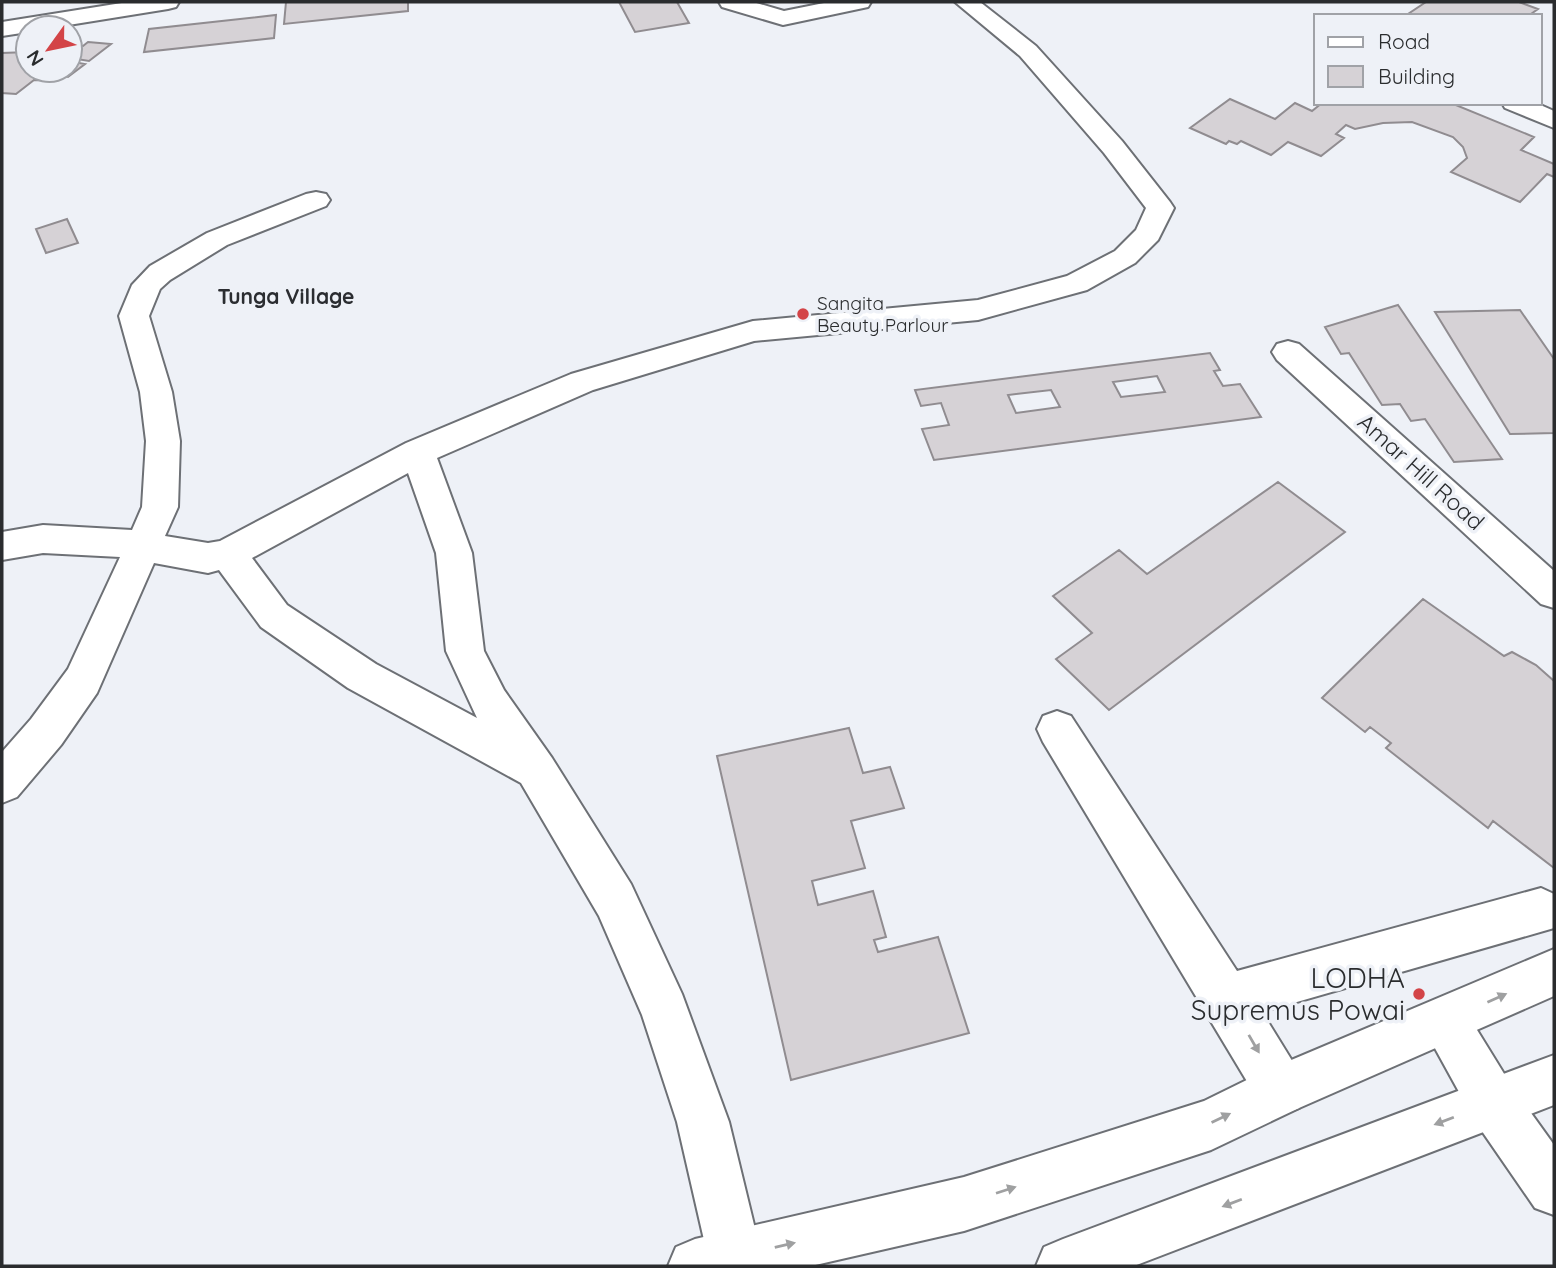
<svg xmlns="http://www.w3.org/2000/svg" width="1556" height="1268" viewBox="0 0 1556 1268" font-family="Quicksand,sans-serif">
<rect width="100%" height="100%" fill="#eef1f7"/>
<!-- building -->
<path fill="#d6d2d6" stroke="#908c90" stroke-width="2" fill-rule="evenodd" d="M286,2H408V11L284,24Z
M619,2H677L689,23L635,32Z
M1426,2H1519L1538,9L1528,16H1405Z
M276,15L274,38L144,52L149,29Z
M88,42L111,44L89,61L77,59L73,62L85,64L68,77L62,75L54,81L34,80L16,94L2,93V53L28,52V70H70V45L83,46Z
M1230,99L1275,119L1295,103L1312,111L1322,103H1451L1534,137L1521,150L1554,164V177L1547,174L1520,202L1451,172L1467,158L1463,147L1453,137L1412,122L1383,123L1355,129L1346,125L1336,134L1344,138L1321,156L1288,142L1271,155L1241,141L1237,144L1229,141L1226,144L1190,128Z
M67,219L78,243L46,253L36,229Z
M1398,305L1502,459L1454,462L1425,419L1411,421L1400,404L1382,405L1349,353L1341,354L1325,327Z
M1520,310L1554,359V433L1510,434L1435,312Z
M1210,353L1220,370L1214,371L1223,386L1240,384L1261,417L934,460L922,429L949,425L941,403L921,406L915,390ZM1157,376L1165,392L1121,397L1113,382ZM1051,390L1060,407L1016,413L1008,395Z
M1278,482L1345,532L1109,710L1056,659L1092,633L1053,596L1119,550L1147,574Z
M1423,599L1504,656L1512,652L1536,665L1554,681V868L1493,821L1488,828L1386,748L1391,743L1370,727L1365,732L1322,698Z
M849,728L863,773L890,767L904,808L851,821L865,868L812,881L818,905L873,891L886,937L874,940L878,952L938,937L969,1033L791,1080L717,756Z"/>
<g fill="none" stroke-linecap="round" stroke-linejoin="round">
<!-- minor casing -->
<g stroke="#6d7075" stroke-width="4">
<path id="minor" d="M128,2H179L176,7L168,9L50,28H28V32L2,36V22Z
M719,2H753L784,11L829,2H871L868,7L783,25L722,7Z
M955,2H980L1036,46L1122,141L1170,202L1174,208L1158,240L1135,263L1087,290L978,320L754,341L593,390L437,458L472,553L484,651L504,690L552,758L631,884L682,994L729,1122L764,1266H710L677,1122L642,1015L599,916L521,783L348,688L261,627L219,570L208,573L154,563L97,693L61,745L17,797L2,803V752L31,719L68,669L120,557L43,553L2,560V532L43,525L132,530L142,507L146,441L140,392L119,316L132,285L150,266L207,233L306,194L316,192L326,194L330,200L326,206L227,245L170,280L160,289L149,316L172,392L180,441L178,507L165,536L208,543L220,541L406,443L571,374L753,321L978,300L1067,276L1115,251L1136,230L1146,208L1104,153L1020,56ZM408,473L436,553L446,651L477,718L376,664L287,605L252,558Z
M1502,103H1536L1554,111V128L1505,108Z
M1288,341L1299,344L1554,571V608L1541,604L1277,360L1272,352L1277,344Z
M1057,711L1071,716L1237,971L1541,888L1554,894V928L1262,1012L1299,1072L1306,1090L1299,1108L1281,1115L1263,1108L1043,742L1037,729L1043,716Z
M1444,997L1461,1004L1511,1085L1554,1145V1215L1535,1208L1475,1121L1420,1021L1427,1004Z"/>
</g>
<!-- major casing -->
<g stroke="#6d7075" stroke-width="4">
<path id="major" d="M1554,949V996L1299,1108L1211,1150L964,1231L811,1266H668L676,1247L695,1239L964,1177L1204,1101L1263,1072Z
M1554,1055V1105L1134,1266H1036L1044,1247L1063,1239Z"/>
</g>
<!-- minor -->
<use href="#minor" fill="#fff" fill-rule="evenodd"/>
<!-- major -->
<use href="#major" fill="#fff" fill-rule="evenodd"/>
</g>
<!-- one-way arrows -->
<defs><path id="oneway-solid" d="M-6-.8H1V-3.2L6.5 0L1 3.2V.8H-6Z" transform="scale(1.75)"/></defs>
<g fill="#9fa0a1">
<use href="#oneway-solid" transform="translate(1497 998) rotate(-24)"/>
<use href="#oneway-solid" transform="translate(1254 1044) rotate(60)"/>
<use href="#oneway-solid" transform="translate(1221 1118) rotate(-26)"/>
<use href="#oneway-solid" transform="translate(1444 1121) rotate(159)"/>
<use href="#oneway-solid" transform="translate(1006 1190) rotate(-18)"/>
<use href="#oneway-solid" transform="translate(1232 1203) rotate(159)"/>
<use href="#oneway-solid" transform="translate(785 1245) rotate(-13)"/>
</g>
<!-- markers -->
<g fill="#d34447" stroke="#eef1f7" stroke-width="2.5">
<circle cx="803" cy="314" r="7"/>
<circle cx="1419" cy="994" r="7"/>
</g>
<g text-anchor="middle" stroke-width="7" stroke-linejoin="round" paint-order="stroke">
<!-- far-poi labels -->
<g font-size="19" fill="#2a2c2e" stroke="#eef1f7" text-anchor="start">
<text x="817" y="310">Sangita<tspan x="817" dy="22">Beauty Parlour</tspan></text>
</g>
<!-- far-neighbourhood labels -->
<g font-size="21" font-weight="bold" fill="#2b2d31" stroke="#eef1f7">
<text x="286" y="304">Tunga Village</text>
</g>
<!-- street labels -->
<g font-size="23" fill="#2a2c2e" stroke="#eef1f7">
<text transform="translate(1421 472) rotate(42)" y="8">Amar Hill Road</text>
</g>
<!-- near-poi labels -->
<g font-size="28" fill="#2a2c2e" stroke="#eef1f7" text-anchor="end">
<text x="1405" y="988">LODHA<tspan x="1405" dy="32">Supremus Powai</tspan></text>
</g>
</g>
<!-- border -->
<rect width="1556" height="1268" fill="none" stroke="#2a2c2e" stroke-width="7"/>
<!-- legend -->
<rect x="1314" y="14" width="228" height="91" fill="#eef1f7" stroke="#a0a2a7" stroke-width="2"/>
<rect x="1328" y="37" width="35" height="10" fill="#ffffff" stroke="#a0a2a7" stroke-width="2"/>
<text x="1378" y="49" font-size="21" fill="#2a2c2e">Road</text>
<rect x="1328" y="66" width="35" height="21" fill="#d6d2d6" stroke="#a0a2a7" stroke-width="2"/>
<text x="1378" y="84" font-size="21" fill="#2a2c2e">Building</text>
<!-- north arrow -->
<g transform="translate(49 49) rotate(237)"><circle r="33" fill="#eef1f7" stroke="#a0a2a7" stroke-width="2"/>
<path d="M0-5L12 26L0 18L-12 26Z" fill="#d34447"/>
<text y="-10" font-size="19" font-weight="bold" text-anchor="middle" fill="#2a2c2e">N</text>
</g>
</svg>
